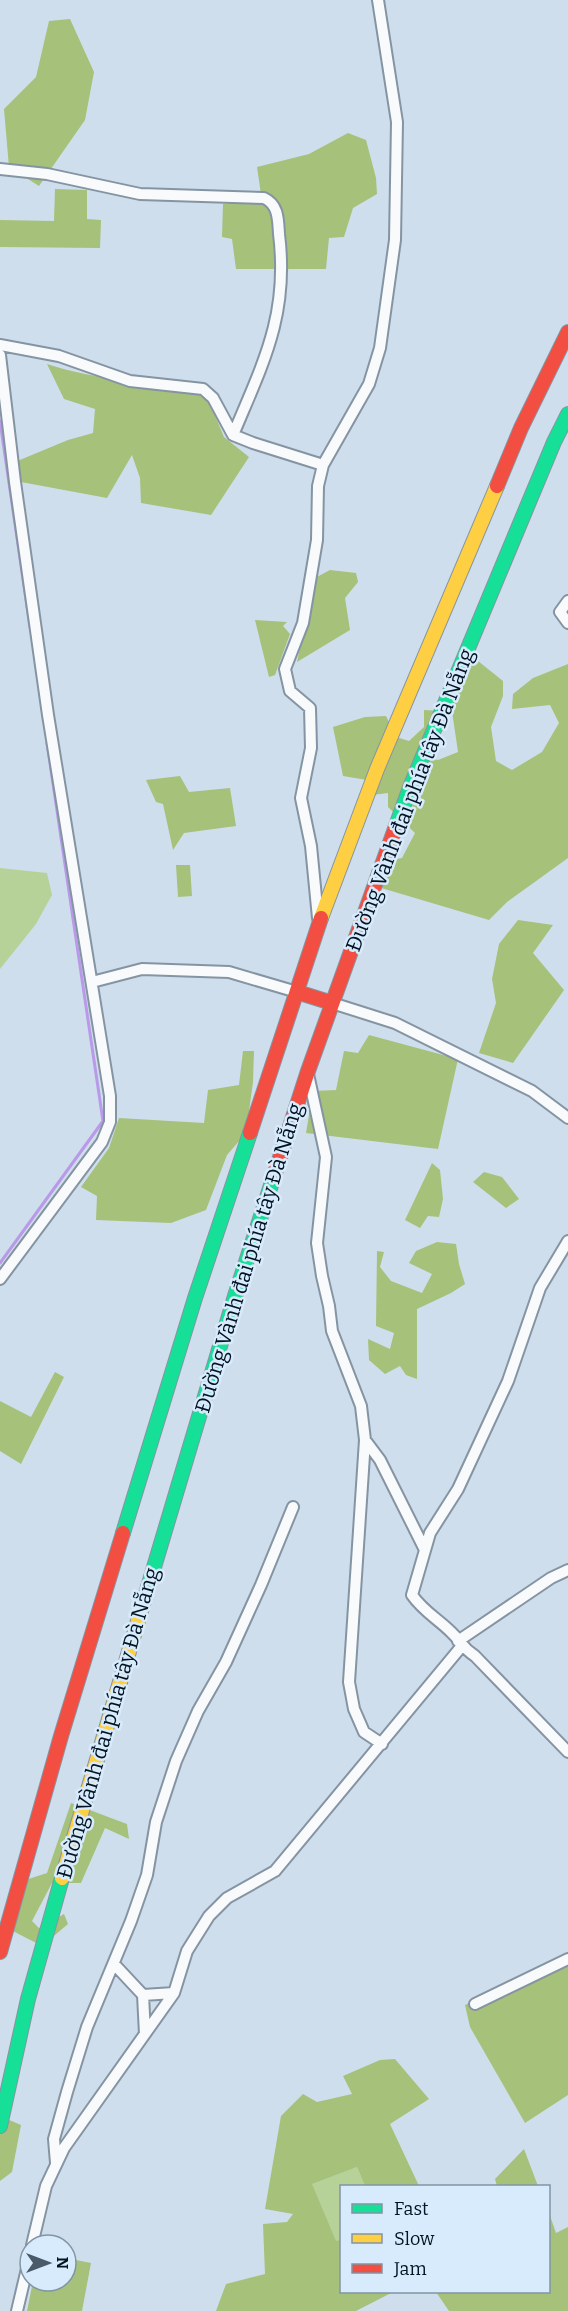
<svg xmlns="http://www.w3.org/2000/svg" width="568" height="2311" viewBox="0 0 568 2311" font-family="Bitter,serif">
<rect width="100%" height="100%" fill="#cfdeec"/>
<!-- green -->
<path fill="#b7d298" d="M0,868L47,873L52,895L36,924L0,969Z
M357,2167L365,2186H342L341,2240L336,2242L311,2184Z"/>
<!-- forest -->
<path fill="#a6c17a" d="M70,19L94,72L85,120L39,186L9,167L4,109L36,77L49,21Z
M348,133L366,140L376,178L377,194L353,208L344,237L329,238L326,269H236L232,239L222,237L223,204L262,201L257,167L309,154Z
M55,189L87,190V219L101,220L100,248L0,247V220L54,221Z
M47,364C98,381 154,382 206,394L224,437L249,457L211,515L141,503L140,478L132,455L107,498L21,482L15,462L68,440L93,433L95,409L64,399Z
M330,570L356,573L358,582L345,598L350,630L297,662L315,578Z
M255,620L287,622L283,626L290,634L275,675L269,677Z
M473,657L503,681V696L491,727L496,761L512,770L542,752L559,723L550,705L512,709L513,694L533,678L568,664V858L507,902L489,920L378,887L385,861L402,858L415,833L388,807V793L365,796L367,780L343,776L333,727L365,717L386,716L396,737L409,741L424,727V710L441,711L446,729L420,744V755L438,760L458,752L447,677Z
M180,776L189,792L230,788L236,826L184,833L173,850L163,804L156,802L146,780Z
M176,865H190L192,896L178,897Z
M518,920L553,925L533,953L564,990L513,1063L479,1053L496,1003L492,979L499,944Z
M369,1035L458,1059L438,1149L306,1133L313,1091L336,1090L344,1051L358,1053Z
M243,1051H254L253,1082L246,1133L227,1155L206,1210L171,1223L96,1220L97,1196L81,1187L109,1148L119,1118L204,1123L208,1090L239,1085Z
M432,1163L440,1170L443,1199L439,1217L428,1216L420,1228L405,1220Z
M484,1172L502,1177L519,1199L506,1208L473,1182Z
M437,1242L456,1244L459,1264L465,1284L451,1293L417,1309V1379L406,1375L400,1366L385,1374L369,1360L368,1339L390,1349L394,1333L376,1326L377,1251L384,1252L380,1267L391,1281L422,1293L432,1274L409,1263L416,1251Z
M55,1372L64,1377L21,1464L0,1451V1401L31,1417Z
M71,1803L127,1824L129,1839L105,1828L81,1883H52L32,1921L39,1928L64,1914L68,1924L42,1946L5,1927L16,1883L47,1873Z
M568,1954V2095L525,2123L470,2027L465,2005Z
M395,2059L429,2099L390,2124L419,2186H365L357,2167L312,2184L336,2241L341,2240L342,2292H393L356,2311H216L226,2284L265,2274L263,2224L287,2222L293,2214L265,2209L281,2116L303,2094L317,2102L352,2094L343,2076L380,2060Z
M0,2116L21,2125L12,2172L0,2181Z
M524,2149L538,2186H497L495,2179Z
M549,2213L556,2233L568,2227V2311H449L436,2292H548Z
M66,2258L91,2263L82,2311H27L33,2281H66Z"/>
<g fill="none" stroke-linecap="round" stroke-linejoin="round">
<!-- stream -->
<path stroke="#b999e9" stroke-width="3" d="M0,421L30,627
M0,1263L103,1121L47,743"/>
<!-- street casing -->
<g stroke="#8594a2" stroke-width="14">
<path id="street" d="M0,169L47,174L140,194L264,198C279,205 278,220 279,234C289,315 263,363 233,435
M0,345L59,356L130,381L203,389L213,398L233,435L253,443L323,465
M0,355L15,482L48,715L110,1096V1122L102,1142L0,1279
M568,601L560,612L568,623
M318,918L311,846L301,798L311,748L310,708L290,691L285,669L303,623L317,540L318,486L323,465L369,384L380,348L395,240L397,122L378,0
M92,982L142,969L229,972L297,992
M332,1003L395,1023L532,1091L568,1118
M308,1074L326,1157L317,1243L322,1276L329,1306L332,1331L361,1406L365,1440L349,1682L354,1709L364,1732L382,1744
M568,1241L540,1288L508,1381L458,1489L430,1533L412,1595C423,1611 438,1619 451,1632C462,1642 461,1647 475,1656L568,1752
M365,1440L380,1460L425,1550
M458,1641L551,1578L568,1570
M114,1964L143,1995L145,2034
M143,1995L174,1993
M475,2004L568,1959
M56,2163L54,2139L67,2092L87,2027L131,1921L147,1875L156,1822L176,1761L198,1711L226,1662L261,1585L293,1507
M32,2245L46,2186L64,2148L174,1993L187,1951L209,1916L227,1898L275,1871L461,1647
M17,2311L30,2256"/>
</g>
<!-- fast casing -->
<g stroke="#8594a2" stroke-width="16">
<path id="fast" d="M396,826L411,785L554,442L568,414
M123,1533L195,1298L250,1133
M146,1594L235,1296L274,1176
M0,2126L28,1999L62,1878"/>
</g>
<!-- slow casing -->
<g stroke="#8594a2" stroke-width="16">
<path id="slow" d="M321,918L377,769L497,486
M62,1878L146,1594"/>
</g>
<!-- jam casing -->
<g stroke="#8594a2" stroke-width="16">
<path id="jam" d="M497,486L521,428L568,332
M297,992L332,1003
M250,1133L321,918
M274,1176L308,1071L396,826
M0,1952L61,1736L123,1533"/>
</g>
<!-- street -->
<use href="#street" stroke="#f8fafc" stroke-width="10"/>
<!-- fast -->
<use href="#fast" stroke="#16e098" stroke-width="14"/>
<!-- slow -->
<use href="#slow" stroke="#ffcf43" stroke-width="14"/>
<!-- jam -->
<use href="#jam" stroke="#f24e42" stroke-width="14"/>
</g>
<g text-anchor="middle" stroke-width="5" stroke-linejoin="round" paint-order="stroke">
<!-- street labels -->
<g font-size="21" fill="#021321" stroke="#d8ebfc">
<text transform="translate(410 800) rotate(-69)" y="7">Đường Vành đai phía tây Đà Nẵng</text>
<text transform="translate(249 1258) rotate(-73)" y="7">Đường Vành đai phía tây Đà Nẵng</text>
<text transform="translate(108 1723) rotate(-74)" y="7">Đường Vành đai phía tây Đà Nẵng</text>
</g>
</g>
<!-- legend -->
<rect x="340" y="2185" width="210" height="108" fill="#d8ebfc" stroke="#8295a4" stroke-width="1.5"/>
<rect x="352" y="2204" width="30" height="9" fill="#16e098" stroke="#8295a4" stroke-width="1.5"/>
<text x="394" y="2215" font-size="18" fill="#021321">Fast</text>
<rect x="352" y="2234" width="30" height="9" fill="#ffcf43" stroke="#8295a4" stroke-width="1.5"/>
<text x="394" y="2245" font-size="18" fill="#021321">Slow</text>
<rect x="352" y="2264" width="30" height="9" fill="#f24e42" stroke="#8295a4" stroke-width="1.5"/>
<text x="394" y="2275" font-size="18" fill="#021321">Jam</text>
<!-- north arrow -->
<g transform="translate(48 2263) rotate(90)"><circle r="28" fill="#d8ebfc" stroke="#8295a4" stroke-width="1.5"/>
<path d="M0-4.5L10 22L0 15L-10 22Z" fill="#4a5a68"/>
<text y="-9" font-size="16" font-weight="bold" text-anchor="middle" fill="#021321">N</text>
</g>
</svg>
